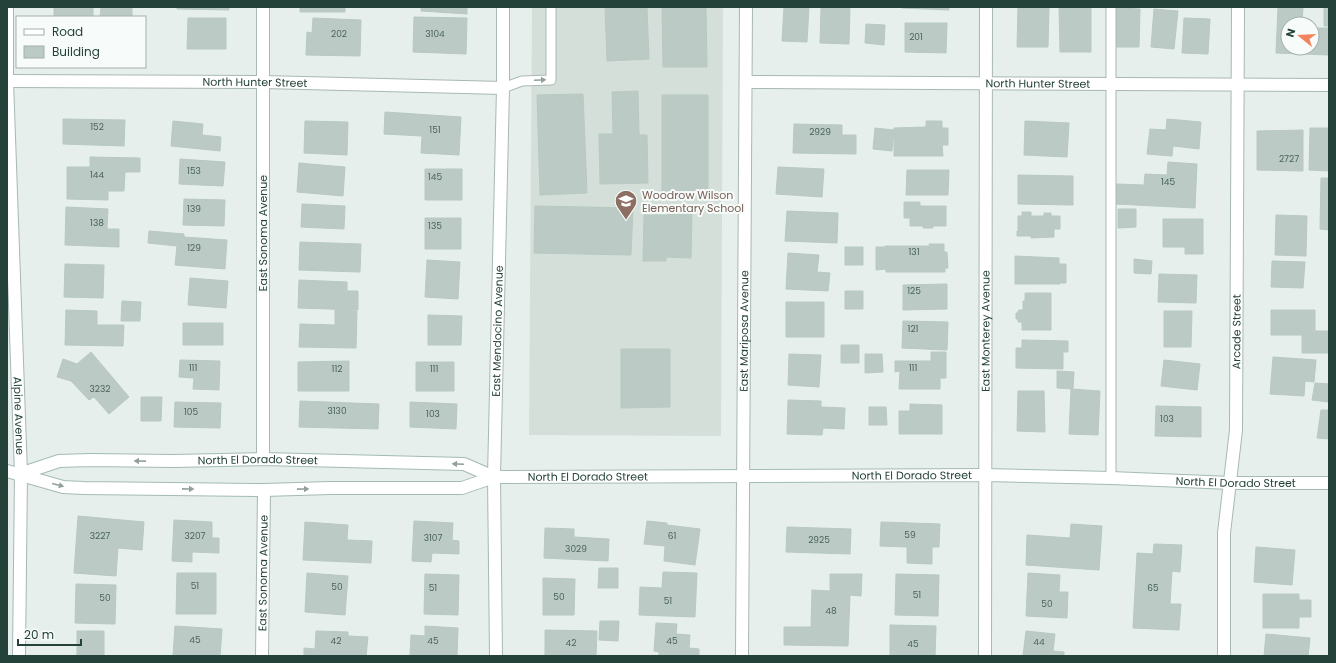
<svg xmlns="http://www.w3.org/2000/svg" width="1336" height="663" viewBox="0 0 1336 663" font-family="Poppins,sans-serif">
<rect width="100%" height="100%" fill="#e6efeb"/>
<!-- built -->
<path fill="#d4dfda" d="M532,7H723L721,436L529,435Z"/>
<!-- building -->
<path fill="#bbcac4" stroke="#b8c9c2" d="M54,7H93V17H54Z
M101,7H132V17H100Z
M177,7H229V10L177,9Z
M300,7H345V12H300Z
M421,7H467V14L421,11Z
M605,7H647L649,59L607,61Z
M662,7H706L707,67H663Z
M784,7H809L807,42L782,41Z
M821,7H850L849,44L820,43Z
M902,7H949V10L902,8Z
M1018,7H1049L1048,47H1017Z
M1059,7H1091V52H1060Z
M1278,7H1303L1302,24H1288V48H1312V28H1329V55L1276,53Z
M1324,7H1329V26H1324Z
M1116,8L1140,9L1139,47H1116Z
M1154,9L1178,11L1174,49L1151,47Z
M414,17L467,18L466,54L413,52Z
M188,18H226V49H187Z
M313,18L361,20L360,56L306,55L307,32L312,33Z
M1184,18L1210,19L1208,54L1182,53Z
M905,23H947L946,53L905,52Z
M866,24L885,25L884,45L865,43Z
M638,91L639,135H647L648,183L600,184L599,134H613L612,92Z
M583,94L587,193L540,195L537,95Z
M662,95H708V193H662Z
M385,112L461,117L459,155L421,153L422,136L384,134Z
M63,119L125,120L124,146L63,144Z
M1167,119L1201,122L1199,149L1173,146L1172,156L1147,154L1150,129L1166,130Z
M173,121L203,124L202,135L221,137L220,151L171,146Z
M305,121L348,122L347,155L304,153Z
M926,121H942V128H948V145H942L943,156H894V128L926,127Z
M1025,121L1069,123L1067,157L1024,155Z
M794,124L842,125V135H856V154L793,153Z
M875,128L894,130L892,151L873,149Z
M1310,128H1329V171L1309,170Z
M1303,130V171L1257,170V131Z
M90,157L140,158V172H125L124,191H108V200L67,199V167H90Z
M180,159L225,162L223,186L179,184Z
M1168,162L1197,164L1195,208L1115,204L1116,184L1144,185L1145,174L1167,175Z
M299,163L345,167L343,196L297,192Z
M778,167L824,169L822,197L776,194Z
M425,169H462V200H425Z
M907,170H949L948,195H906Z
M1018,175L1073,176V205L1018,204Z
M1321,178H1329V230L1320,229Z
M184,199L225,200L224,226L183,225Z
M904,202H920V206H946V226H933V228H923V226H910V218H904Z
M302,204L345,206L344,229L301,227Z
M535,206L633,208L631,255L534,253Z
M66,207L108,209L107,229H119V247L65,245Z
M1118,209H1136V227L1118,228Z
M667,210H692L691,258L666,257V261H643L644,215H667Z
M787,211L838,213L837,243L785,241Z
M1022,212H1031V216H1044V213H1051V216H1060V229H1054V237L1031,238V236H1017V231L1018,232V216H1022Z
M1276,215L1307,216L1306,256L1275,255Z
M425,218H461V249H425Z
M1163,219H1203V254H1185V247H1163Z
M149,231L184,234V237L227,240L225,269L175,265L177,246L148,243Z
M300,242L361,244L360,272L299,270Z
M929,244H944V252H947L948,268H945V272H886V269L876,270V247H885V246H930Z
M845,247H863V265H845Z
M788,253L819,255L817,272L830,273L828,291L786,289Z
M1015,256L1059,258V264H1066V283H1060V284H1015Z
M1134,259L1152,261L1151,274L1134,273Z
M427,260L460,262L458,299L425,297Z
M1272,261L1305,262L1303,288L1271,287Z
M65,264L104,265L103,298L64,297Z
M1159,274L1197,275L1196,303L1158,302Z
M190,278L228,281L226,308L188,305Z
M299,280L347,282V291H358V310L298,308Z
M947,284V309L903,310V285Z
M845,291H863V309H845Z
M1025,293H1051V330H1022V322H1018V319H1016V313H1017L1019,310H1023V301H1025Z
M122,301L141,302L140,321H121Z
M786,302H824V337H786Z
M66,310L97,311V325H124L123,346L65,345Z
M335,310L357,311L356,348L299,347L300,324L335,325Z
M1271,310H1315V331H1329V353H1302V335H1271Z
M1164,311H1192L1191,347H1164Z
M428,315L462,316L461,345H428Z
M903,321L948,322L947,350L902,348Z
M183,323H223V345H183Z
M1022,340L1068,341V352H1063V369L1016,368V348H1022Z
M841,345H859V363H841Z
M621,349H670V407L621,408Z
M91,352L129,397L109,414L94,397L89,400L71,381L57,377L63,359L77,364Z
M931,352H946V378H940V389H899L900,371L895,372V361H931Z
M789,354L821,355L819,387L788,385Z
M865,354H882L883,372L865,373Z
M1273,357L1316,360L1314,382L1305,381L1304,396L1270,394Z
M180,360L220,361L219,390L193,389L194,378L179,377Z
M1164,360L1200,364L1197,390L1161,386Z
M349,361V391H298V362Z
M416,362H454V391H416Z
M1057,371L1074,372L1073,389L1057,388Z
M1315,383L1329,384L1328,402L1312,400Z
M1071,389L1100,391L1098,435L1069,434Z
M1018,391H1044L1045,432L1017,431Z
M141,397H162L161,421H141Z
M788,400L821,401V407L845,408L844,429L823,428L822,435L787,434Z
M300,401L379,404L378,429L299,427Z
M175,402L221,403L220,428L174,427Z
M410,402L457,404L456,429L410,427Z
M910,404L942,405V434H899V411H910Z
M1156,406L1201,407V437L1155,436Z
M869,407H886L887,425H869Z
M1321,410H1329V439L1317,438Z
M78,516L144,522L142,550L118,548L116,576L74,573Z
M174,520L212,522V538H219V553L192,552V562L172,561Z
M414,521L453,523L452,540L459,541V554L432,553L431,562L412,561Z
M647,521L667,523V525L700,529L695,565L664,561L665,546L644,544Z
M305,522L348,525L347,540L372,541L371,563L303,560Z
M881,522L940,524L939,547H932V564L907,563V547L880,546Z
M1071,524L1102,526L1099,570L1026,565L1027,535L1070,538Z
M787,527L851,529L850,554L786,552Z
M545,528L574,529V537L609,539L608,561L544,558Z
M1154,544L1182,545L1180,572L1172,571L1170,604H1181L1179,630L1133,628L1137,553L1153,554Z
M1256,547L1295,550L1292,585L1254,582Z
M599,568H618V588H598Z
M663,572L697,573L695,617L639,615L640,587L662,588Z
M177,573H216V614H176Z
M307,573L348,576L345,615L305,612Z
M1028,573L1060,575L1059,592H1068L1067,618L1026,616Z
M425,574L459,575L458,615L424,614Z
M830,574H862L861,596L850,595L848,646L784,645V627H811L812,590L830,591Z
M896,574L939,575L938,616L895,615Z
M543,578L575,579L574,615H543Z
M76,584L116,585L115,624L75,623Z
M1263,594H1299V600H1311V617H1299V628H1263Z
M600,621H619L618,641L599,640Z
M656,623L677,624L676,634L690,635L689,648L699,649V656H659V652L654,651Z
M890,625L936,626L935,656H890Z
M175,626L222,629L220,656H173Z
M425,626L458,628L457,656L410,655L411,635L425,636Z
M545,630L597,631L596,656H545Z
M77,631H104V656H77Z
M316,631L348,632V636L368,637L366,656H304V648L315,649Z
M1026,631L1055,634L1053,651L1064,652V656H1023Z
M1266,634L1310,638L1308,656H1264Z"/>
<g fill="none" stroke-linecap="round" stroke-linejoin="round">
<!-- service casing -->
<g stroke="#a8b8b2" stroke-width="11">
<path id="service" d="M503,88L522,81L551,80V7
M1111,478V7"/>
</g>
<!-- minor casing -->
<g stroke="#a8b8b2" stroke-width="14">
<g id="minor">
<path id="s1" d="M7,81L263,82L503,88"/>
<path id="s2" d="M746,82L1329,85"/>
<path d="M263,459V7"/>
<path id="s3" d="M262,656L264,490"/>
<path id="s4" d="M496,656L494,477L503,88V7"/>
<path id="s5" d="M742,656L746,7"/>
<path id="s6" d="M985,656L986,7"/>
<path id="s7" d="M1224,656V533L1236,430L1238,7"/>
</g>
</g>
<!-- tertiary casing -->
<g stroke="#a8b8b2" stroke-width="14">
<g id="tertiary">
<path id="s8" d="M7,7V81L21,474L19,656"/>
</g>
</g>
<!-- secondary casing -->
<g stroke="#a4bbb3" stroke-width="14">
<g id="secondary">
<path id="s9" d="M7,471L63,487L83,488L264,490L330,488H462L494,477L986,475L1111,478L1231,483H1329"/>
<path id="s10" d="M20,474L59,461L90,460L174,461L263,459L464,464L494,477"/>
</g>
</g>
<!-- service -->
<use href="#service" stroke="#fff" stroke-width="9"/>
<!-- minor -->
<use href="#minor" stroke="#fff" stroke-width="12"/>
<!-- tertiary -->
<use href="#tertiary" stroke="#fff" stroke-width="12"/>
<!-- secondary -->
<use href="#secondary" stroke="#fff" stroke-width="12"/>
</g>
<!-- one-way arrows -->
<defs><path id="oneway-solid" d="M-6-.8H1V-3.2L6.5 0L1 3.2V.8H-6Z"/></defs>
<g fill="#92a09c">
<use href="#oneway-solid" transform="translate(540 80) rotate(-2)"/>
<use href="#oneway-solid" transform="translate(140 461) rotate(-179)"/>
<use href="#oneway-solid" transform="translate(458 464) rotate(-177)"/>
<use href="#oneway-solid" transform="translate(58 485) rotate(14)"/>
<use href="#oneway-solid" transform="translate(188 489) rotate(1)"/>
<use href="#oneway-solid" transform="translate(303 489) rotate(-1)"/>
</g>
<!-- icons -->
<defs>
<g id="school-pin" transform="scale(1.15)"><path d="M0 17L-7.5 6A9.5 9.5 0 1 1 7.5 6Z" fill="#8d6e63" stroke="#f7fbf9"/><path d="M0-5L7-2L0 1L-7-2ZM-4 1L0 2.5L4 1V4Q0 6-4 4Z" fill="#fff"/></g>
</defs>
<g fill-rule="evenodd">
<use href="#school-pin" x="626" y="201"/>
</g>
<g text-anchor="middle" stroke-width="4" stroke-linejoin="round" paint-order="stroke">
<!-- number labels -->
<g font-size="9" fill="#4a645c">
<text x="339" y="37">202</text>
<text x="435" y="37">3104</text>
<text x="916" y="40">201</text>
<text x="97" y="130">152</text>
<text x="435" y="133">151</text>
<text x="820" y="135">2929</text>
<text x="1289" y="162">2727</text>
<text x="194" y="174">153</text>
<text x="97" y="178">144</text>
<text x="435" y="180">145</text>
<text x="1168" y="185">145</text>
<text x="194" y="212">139</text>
<text x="97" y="226">138</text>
<text x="435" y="229">135</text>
<text x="194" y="251">129</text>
<text x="914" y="255">131</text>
<text x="914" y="294">125</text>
<text x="913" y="332">121</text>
<text x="193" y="371">111</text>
<text x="913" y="371">111</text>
<text x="337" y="372">112</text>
<text x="434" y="372">111</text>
<text x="100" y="392">3232</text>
<text x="337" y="414">3130</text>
<text x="191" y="415">105</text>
<text x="433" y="417">103</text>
<text x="1167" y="422">103</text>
<text x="910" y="538">59</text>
<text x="100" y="539">3227</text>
<text x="195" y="539">3207</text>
<text x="672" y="539">61</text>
<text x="433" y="541">3107</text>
<text x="819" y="543">2925</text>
<text x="576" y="552">3029</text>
<text x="195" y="589">51</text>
<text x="337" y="590">50</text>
<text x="433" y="591">51</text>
<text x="1153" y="591">65</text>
<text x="917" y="598">51</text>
<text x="559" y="600">50</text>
<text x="105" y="601">50</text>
<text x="668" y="604">51</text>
<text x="1047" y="607">50</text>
<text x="831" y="614">48</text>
<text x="195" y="643">45</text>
<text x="336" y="644">42</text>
<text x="433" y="644">45</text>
<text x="672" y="644">45</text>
<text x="1039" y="645">44</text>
<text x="571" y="646">42</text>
<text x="913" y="647">45</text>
</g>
<!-- street labels -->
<g font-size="11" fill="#24423a" stroke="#f7fbf9">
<text dy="4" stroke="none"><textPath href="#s1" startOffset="248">North Hunter Street</textPath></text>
<text dy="4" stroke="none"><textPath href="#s2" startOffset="292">North Hunter Street</textPath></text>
<text transform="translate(263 233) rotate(-90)" y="4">East Sonoma Avenue</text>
<text dy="4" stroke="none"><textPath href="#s4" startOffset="325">East Mendocino Avenue</textPath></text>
<text dy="4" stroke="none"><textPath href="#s5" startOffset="325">East Mariposa Avenue</textPath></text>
<text dy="4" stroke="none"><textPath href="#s6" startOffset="325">East Monterey Avenue</textPath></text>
<text dy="4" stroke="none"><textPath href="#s7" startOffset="325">Arcade Street</textPath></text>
<text dy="4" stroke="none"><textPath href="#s8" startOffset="409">Alpine Avenue</textPath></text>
<text dy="4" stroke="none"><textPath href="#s10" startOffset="240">North El Dorado Street</textPath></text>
<text dy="4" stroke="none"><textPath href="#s9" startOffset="909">North El Dorado Street</textPath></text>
<text dy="4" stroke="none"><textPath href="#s9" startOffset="585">North El Dorado Street</textPath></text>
<text dy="4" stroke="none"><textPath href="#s9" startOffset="1233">North El Dorado Street</textPath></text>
<text dy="4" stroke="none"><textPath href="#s3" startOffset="83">East Sonoma Avenue</textPath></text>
</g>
<!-- education labels -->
<g font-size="11" fill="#785e54" stroke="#f7fbf9" text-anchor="start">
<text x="642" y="199">Woodrow Wilson<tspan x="642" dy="13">Elementary School</tspan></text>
</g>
</g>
<!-- border -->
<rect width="1336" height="663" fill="none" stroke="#24423a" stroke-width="16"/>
<!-- legend -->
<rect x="16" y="16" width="130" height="52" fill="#f7fbf9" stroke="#a3b1ad"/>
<rect x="24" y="29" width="20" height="6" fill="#ffffff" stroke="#a3b1ad"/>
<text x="52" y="36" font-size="12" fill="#24423a">Road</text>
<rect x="24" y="46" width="20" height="12" fill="#bbcac4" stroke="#a3b1ad"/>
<text x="52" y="56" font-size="12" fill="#24423a">Building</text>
<!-- north arrow -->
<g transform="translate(1300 36) rotate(288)"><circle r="19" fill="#f7fbf9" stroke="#a3b1ad"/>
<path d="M0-3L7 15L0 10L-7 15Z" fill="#f4845f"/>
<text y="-6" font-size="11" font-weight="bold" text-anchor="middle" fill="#24423a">N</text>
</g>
<!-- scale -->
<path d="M18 639v6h63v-6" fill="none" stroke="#24423a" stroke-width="2"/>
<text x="24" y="639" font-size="12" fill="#24423a" stroke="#f7fbf9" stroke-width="3" paint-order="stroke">20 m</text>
</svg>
